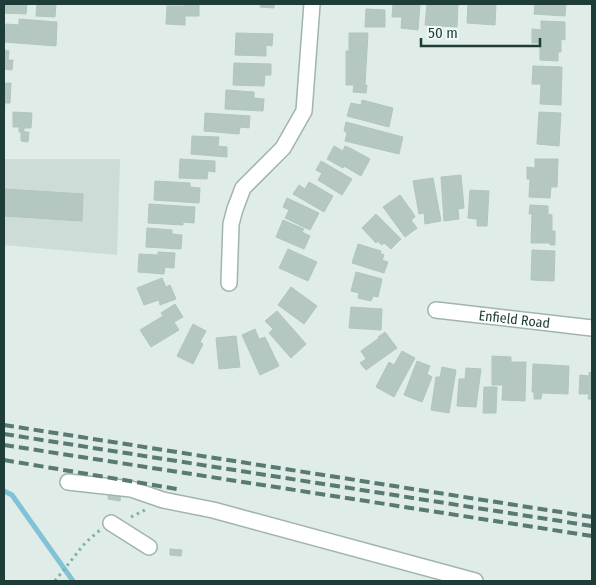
<svg xmlns="http://www.w3.org/2000/svg" width="596" height="585" viewBox="0 0 596 585" font-family="'Fira Sans Condensed',sans-serif">
<rect width="100%" height="100%" fill="#dfece7"/>
<!-- built -->
<path fill="#cddcd6" d="M4,159H120L117,255L4,245Z"/>
<g fill="none" stroke-linecap="round" stroke-linejoin="round">
<!-- stream -->
<path stroke="#82c2d6" stroke-width="5" d="M4,491L12,495L73,581"/>
</g>
<!-- building -->
<path fill="#b4c7c0" stroke="#b1c6bf" d="M4,4H27L26,14L4,13Z
M37,4H56L55,17L36,16Z
M185,4H199V16H185V25L166,24L167,6H184Z
M261,4H274V8L260,7Z
M393,4H420L418,30L401,28L402,17H392Z
M427,4H458L457,27L425,25Z
M468,4H496L495,25L467,23Z
M535,4H566L565,16L534,14Z
M366,9L385,10V27H365Z
M19,19L57,22L56,46L4,42L6,24L19,25Z
M541,21L565,22V40L561,39V52H558V61L540,60V43H532V29L541,30Z
M236,33L273,34L272,46L266,45V56L235,55Z
M349,33H368L365,85H367L366,93L353,92L354,85H346V51H349Z
M4,50L9,51L8,60H13L12,70L4,69Z
M234,63L271,64V75H265L264,86L233,85Z
M533,66L562,67L561,105L540,104L541,84H532Z
M4,83H11L10,103H5L4,111Z
M226,90L254,92V98L264,99L263,111L225,109Z
M362,100L393,108L389,127L347,116L351,103L361,105Z
M13,112L32,113L31,128H24V132H29L28,142L21,141V132H19V127H13Z
M539,112L561,113L559,146L537,144Z
M205,113L250,116L249,128L240,127L239,134L204,131Z
M346,122L403,137L399,154L345,141L347,133L344,131Z
M192,136L219,137L218,146L227,147V157L191,154Z
M334,146L343,151L345,146L350,148L370,159L361,176L344,166L343,168L327,159Z
M180,159L215,161V172L208,171L207,179L179,178Z
M535,159H558L557,187H551L550,198L529,197L530,179H527V167L535,168Z
M321,161L352,179L342,195L318,180L322,173L316,170Z
M461,175L464,208L458,209L459,219L444,221L441,177Z
M433,178L441,221L425,224L424,213L419,214L413,181Z
M155,181L190,183V187L200,188L199,203L154,200Z
M309,182L333,196L324,212L293,194L299,185L305,189Z
M4,189L83,194L82,221L4,216Z
M470,190L489,191L487,226H477V219L468,218Z
M400,195L413,213L415,217L411,220L417,228L405,237L383,207Z
M287,198L319,213L310,230L285,218L289,210L283,207Z
M149,204L195,207L194,223L183,222V225L148,223Z
M530,205L548,206V214L552,215V231H555V245H550V243H531L532,214H529Z
M376,214L401,239L391,249L384,243L382,245L377,241L376,243L362,228Z
M283,220L304,229L302,232L310,236L304,249L276,237Z
M147,228L172,230V234L182,235L181,249L146,247Z
M358,244L381,251L380,253L384,255L382,260L388,262L384,273L352,263Z
M288,249L317,262L308,281L279,268Z
M532,250L555,251L554,281L531,280Z
M158,252L175,253L174,268L165,267L164,274L138,272L139,254L158,255Z
M356,272L382,279L378,297L373,296L371,301L358,298L359,293L351,291Z
M162,278L166,287L170,285L176,299L160,305L159,300L144,305L137,288Z
M291,287L317,306L304,324L278,305Z
M175,304L183,317L174,322L179,330L151,347L140,330L163,316L161,313Z
M351,307L382,309L381,330L349,328Z
M277,311L306,344L291,358L269,333L273,329L265,321Z
M193,324L206,331L200,342L203,344L193,364L177,356Z
M255,329L259,339L265,337L279,366L260,375L242,335Z
M385,332L397,348L366,370L360,363L366,359L361,351L379,338L378,337Z
M236,336L240,367L219,369L216,338Z
M402,351L415,358L394,397L376,387L389,362L394,365Z
M492,356L511,357V362H526L525,401L502,400L503,385H492Z
M417,361L430,366L427,374L432,377L422,402L404,395Z
M533,364L569,366L568,394L542,393L541,399H534V392H532Z
M442,367L456,370L449,413L431,410L436,377H440Z
M466,368L481,369L476,407L457,406L459,379H465Z
M589,372L592,373V399H588L589,394H579L580,375L589,376Z
M484,387H497L496,413H483Z
M109,492L121,494L120,501L108,499Z
M170,549L182,550L181,556L170,555Z"/>
<g fill="none" stroke-linecap="round" stroke-linejoin="round">
<!-- minor casing -->
<g stroke="#a2b4af" stroke-width="18">
<g id="minor">
<path d="M229,283L231,224L235,209L243,188L283,148L304,111L312,4"/>
<path id="s1" d="M436,310L592,328"/>
<path d="M68,482L131,489L163,500L213,510L475,581"/>
<path d="M111,523L149,547"/>
</g>
</g>
<!-- path -->
<path stroke="#7db2a6" stroke-width="3" stroke-dasharray="2.5 4" stroke-linecap="butt" d="M131,517L145,510
M55,581L85,543L100,530"/>
<!-- minor -->
<use href="#minor" stroke="#fff" stroke-width="15"/>
<!-- rail -->
<path stroke="#597973" stroke-width="4" stroke-dasharray="10 5" stroke-linecap="butt" d="M4,425L592,517
M4,434L592,526
M4,445L592,536
M4,460L177,489"/>
</g>
<g text-anchor="middle" stroke-width="4" stroke-linejoin="round" paint-order="stroke">
<!-- street labels -->
<g font-size="14" fill="#1f3d38" stroke="#f0f8f5">
<text dy="5" stroke="none"><textPath href="#s1" startOffset="79">Enfield Road</textPath></text>
</g>
</g>
<!-- border -->
<rect width="596" height="585" fill="none" stroke="#1f3d38" stroke-width="10"/>
<!-- scale -->
<path d="M421 38v8h119v-8" fill="none" stroke="#1f3d38" stroke-width="2.5"/>
<text x="428" y="38" font-size="15" fill="#1f3d38" stroke="#f0f8f5" stroke-width="4" paint-order="stroke">50 m</text>
</svg>
